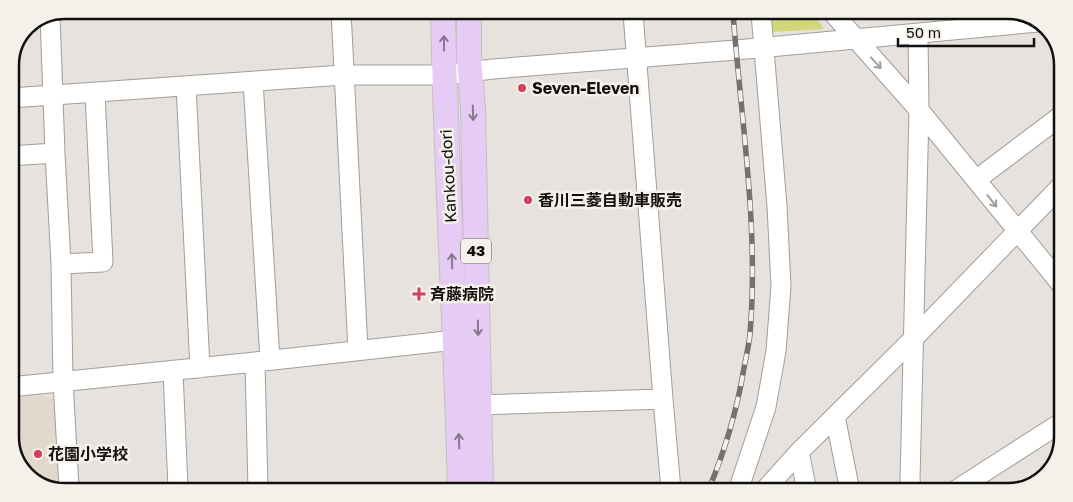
<svg xmlns="http://www.w3.org/2000/svg" width="1073" height="502" viewBox="0 0 1073 502" font-family="'Golos Text','Noto Sans JP',sans-serif">
<rect width="100%" height="100%" fill="#e7e2dd"/>
<!-- built -->
<path fill="#e2d9cd" d="M44,395L54,399L57,404L63,488H44L19,468L10,441V398Z"/>
<!-- green -->
<path fill="#d2d77c" d="M771,13H813L824,29L772,32Z"/>
<g fill="none" stroke-linecap="round" stroke-linejoin="round">
<!-- minor casing -->
<g stroke="#a29d98" stroke-width="21">
<path id="minor" d="M341,11L358,350
M633,13L663,399L671,490
M833,13L919,110L1061,284
M50,16L55,153L61,264L63,381L69,488
M253,81L270,360
M186,86L200,368
M10,98L343,75H444L493,69L736,50L1038,22
M10,156L55,153
M976,180L1062,115
M61,264L103,262L95,93
M255,362L258,489
M173,371L178,488
M10,387L255,362L455,340
M479,405L663,399
M835,416L850,491
M799,452L807,491
M738,491L766,407L776,351L781,286L777,206L761,13
M764,491L799,452L913,339L1062,185
M912,492L910,480L919,110L918,34
M953,492L1059,424"/>
</g>
<!-- major casing -->
<g stroke="#c1c1c0" stroke-width="26">
<path id="major" d="M443,12C446,171 456,330 460,490
M469,12V58L473,109L481,490"/>
</g>
<!-- minor -->
<use href="#minor" stroke="#fff" stroke-width="19"/>
<!-- major -->
<use href="#major" stroke="#e6cbf4" stroke-width="24"/>
<!-- rail casing -->
<g stroke="#75716e" stroke-width="5.5">
<path id="rail" d="M746,13V16
M708,491C725,451 737,410 744,368C746,357 749,345 750,334C759,227 741,120 733,13"/>
</g>
<!-- rail -->
<use href="#rail" stroke="#f4f0ea" stroke-width="4" stroke-dasharray="11" stroke-linecap="butt"/>
</g>
<!-- one-way arrows -->
<defs><path id="oneway-shaft" d="M-6 0H5M1.5-3L5.5 0L1.5 3" fill="none" stroke-width="1.6" stroke-linecap="round" stroke-linejoin="round" transform="scale(1.25)"/></defs>
<g stroke="#87778c">
<use href="#oneway-shaft" transform="translate(444 43) rotate(-91)"/>
<use href="#oneway-shaft" transform="translate(473 113) rotate(88)"/>
<use href="#oneway-shaft" transform="translate(452 261) rotate(-92)"/>
<use href="#oneway-shaft" transform="translate(478 328) rotate(89)"/>
<use href="#oneway-shaft" transform="translate(459 441) rotate(-92)"/>
</g>
<g stroke="#a09f9f">
<use href="#oneway-shaft" transform="translate(876 63) rotate(48)"/>
<use href="#oneway-shaft" transform="translate(992 201) rotate(52)"/>
</g>
<!-- markers -->
<g fill="#d1415b" stroke="#f4f0ea" stroke-width="2">
<circle cx="522" cy="88" r="5"/>
<circle cx="528" cy="200" r="5"/>
<path d="M416.5 286.5h5v5h5v5h-5v5h-5v-5h-5v-5h5z"/>
<circle cx="38" cy="454" r="5"/>
</g>
<g text-anchor="middle" stroke-width="5" stroke-linejoin="round" paint-order="stroke">
<!-- shield labels -->
<rect fill="#f4f0ea" stroke="#565350" stroke-width="1" x="461" y="238.5" width="30" height="25" rx="4"/>
<g font-size="15" font-weight="bold" fill="#12100e">
<text x="476" y="256">43</text>
</g>
<!-- poi labels -->
<g font-size="16" font-weight="bold" fill="#12100e" stroke="#f4f0ea" text-anchor="start">
<text x="532" y="94">Seven-Eleven</text>
<text x="538" y="206">香川三菱自動車販売</text>
<text x="430" y="300">斉藤病院</text>
<text x="48" y="460">花園小学校</text>
</g>
<!-- street labels -->
<g font-size="16" fill="#12100e" stroke="#f4f0ea">
<text transform="translate(448 176) rotate(-93)" y="6">Kankou-dori</text>
</g>
</g>
<!-- crop -->
<path d="M0 0H1073V502H0ZM65 19H1008A46 46 0 0 1 1054 65V437A46 46 0 0 1 1008 483H65A46 46 0 0 1 19 437V65A46 46 0 0 1 65 19Z" fill="#f4f0ea" fill-rule="evenodd"/>
<path fill="none" stroke="#12100e" stroke-width="2.5" d="M65 19H1008A46 46 0 0 1 1054 65V437A46 46 0 0 1 1008 483H65A46 46 0 0 1 19 437V65A46 46 0 0 1 65 19Z"/>
<!-- scale -->
<path d="M898 38v8h136v-8" fill="none" stroke="#12100e" stroke-width="2.5"/>
<text x="906" y="38" font-size="15" fill="#12100e" stroke="#f4f0ea" stroke-width="4" paint-order="stroke">50 m</text>
</svg>
